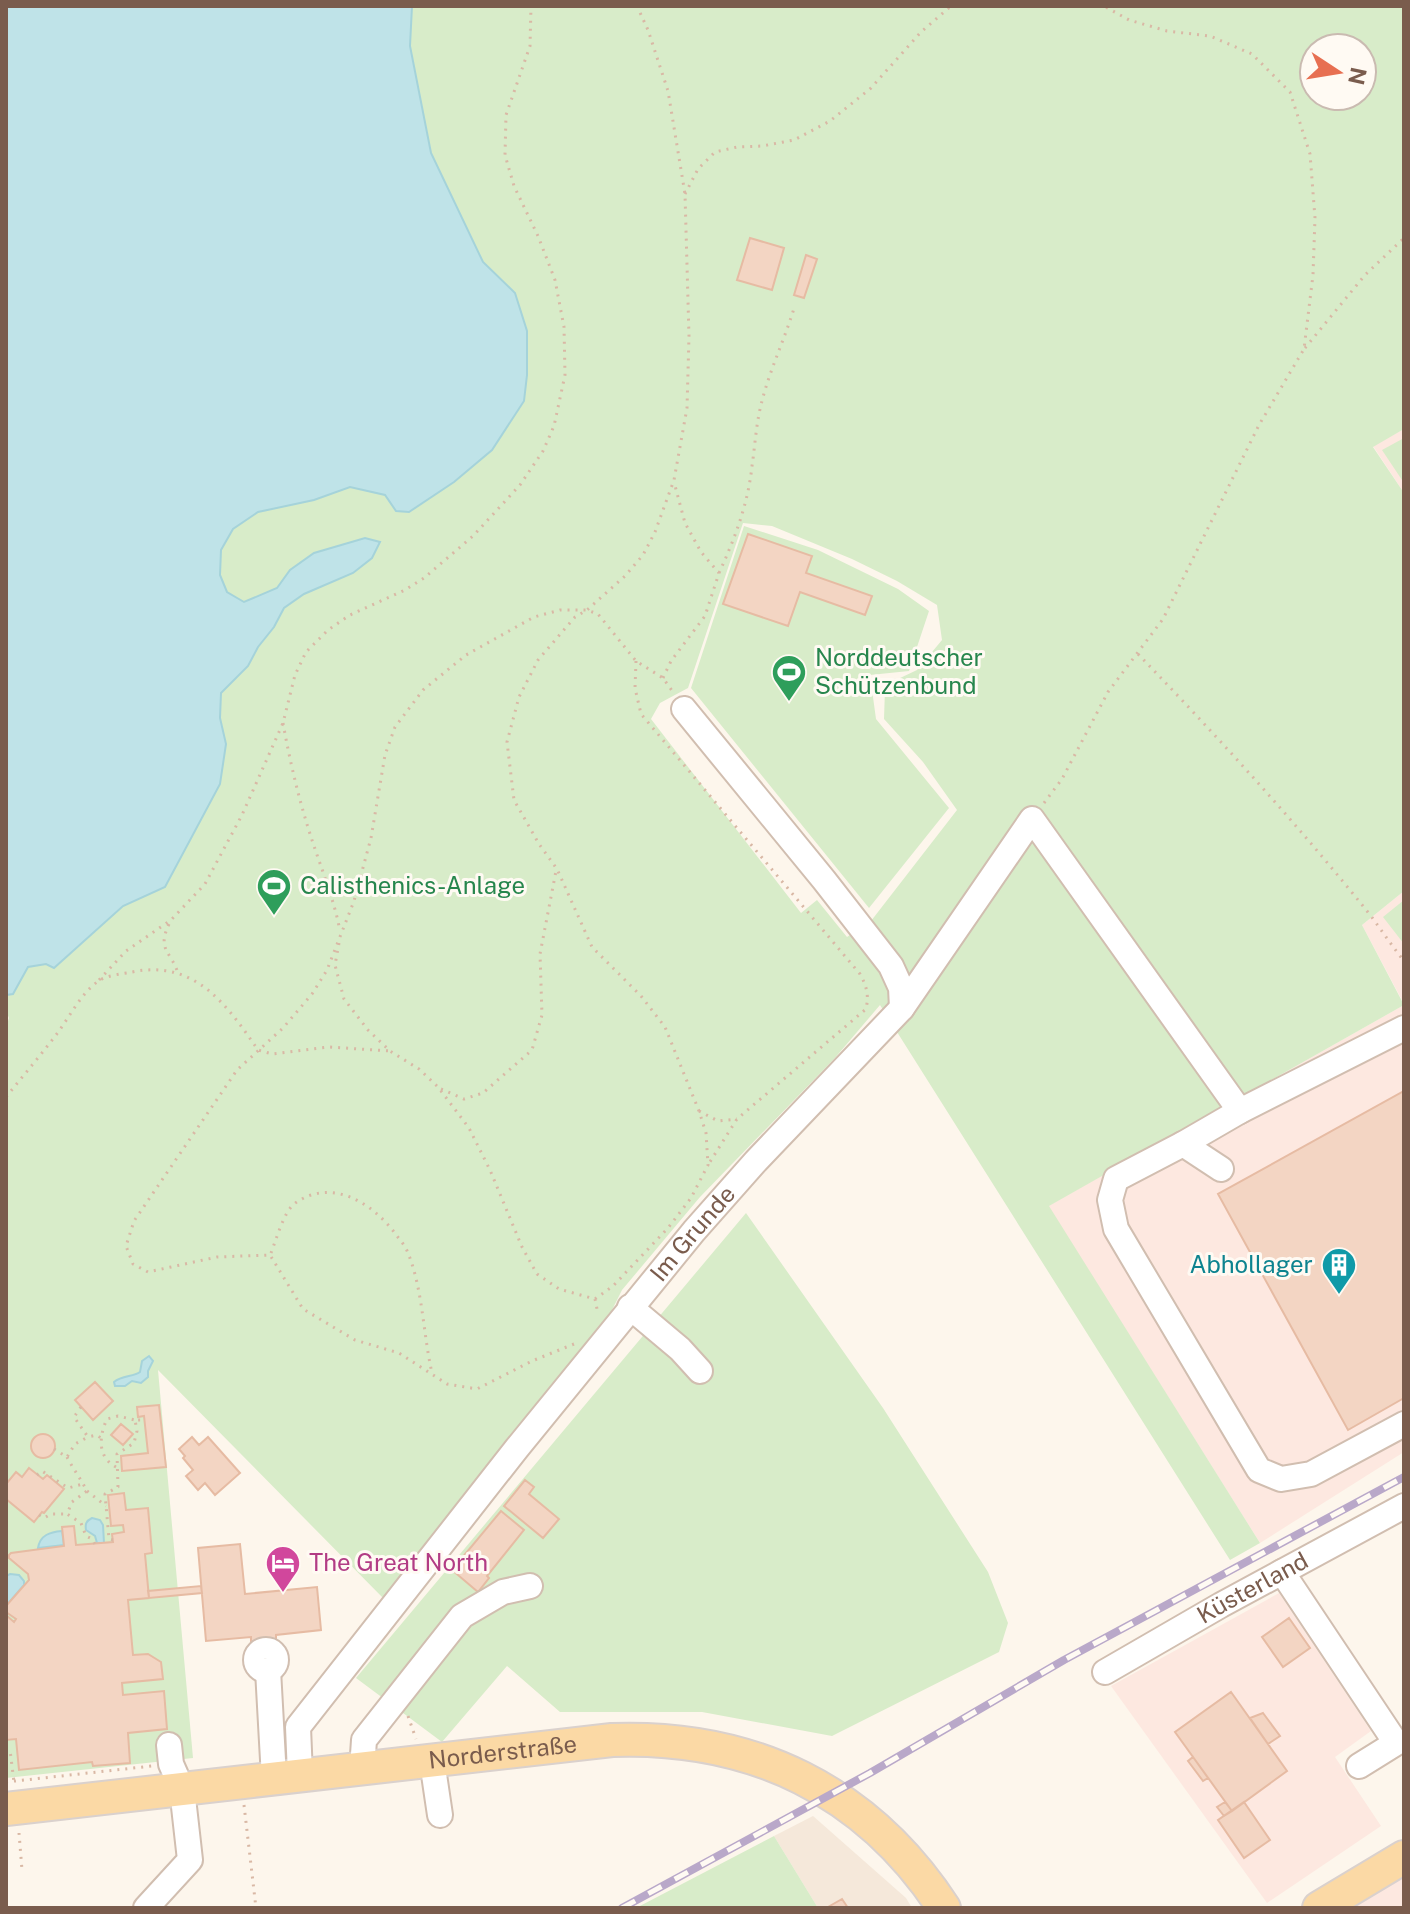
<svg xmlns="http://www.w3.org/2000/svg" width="1410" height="1914" viewBox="0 0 1410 1914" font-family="'Public Sans',sans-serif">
<rect width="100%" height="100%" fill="#fdf6ec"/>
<!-- residential -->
<path fill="#f5e8da" d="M813,1816L906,1898L912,1908H818L774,1836Z"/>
<!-- commercial -->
<path fill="#fde8e0" d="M1404,429V493L1373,446Z
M1404,891V1004L1362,925Z
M1404,1005V1452L1260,1543L1048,1206Z
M1279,1593L1371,1731L1335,1757L1381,1826L1267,1903L1111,1686Z
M1404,1876V1908H1350Z"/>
<!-- green -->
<path fill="#d8ecc9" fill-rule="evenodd" d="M412,6H1404V429L1373,447L1404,493V891L1362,925L1404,1005L1049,1206L1260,1543L1230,1560L880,1005L834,1059L700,1197L622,1290L598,1338L384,1599L158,1370L193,1758L6,1778V1027L9,1018L6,1011V995L13,993L28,967L46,964L54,967L123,906L165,887L220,784L226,744L220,718V693L248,666L258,647L274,627L284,608L304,594L353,573L380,542L365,538L314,553L290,570L277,588L244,602L227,592L220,575L221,549L233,529L258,512L314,500L350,487L385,495L396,511L524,401L527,375V331L515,293L483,262L431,153L410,46ZM1314,48H1362V96H1314ZM743,523L772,526L852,559L897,581L937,605L942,640L917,670L898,679L885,689L884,719L923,762L957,810L871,921L847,937L817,900L801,913L651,719L660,703L688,688Z
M1404,438V483L1382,450Z
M744,526L818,550L898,589L929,611L909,671L870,675L876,719L949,808L869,908L691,688Z
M1404,900V944L1383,917Z
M746,1213L883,1408L988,1572L1008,1623L999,1652L832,1736L702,1712H560L507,1666L442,1742L356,1678Z
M774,1836L818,1908H636Z"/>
<!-- water -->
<path fill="#bfe3e8" stroke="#a5d3da" stroke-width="2" d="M6,6H412L410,46L431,153L483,262L515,293L527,331V375L524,401L492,450L454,482L409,512L396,511L385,495L350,487L314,500L258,512L233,529L221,550L220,575L227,592L244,602L277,588L290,570L314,553L365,538L380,542L372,558L353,573L304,594L284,608L274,627L258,647L248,666L221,693L220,718L226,744L220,784L165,887L123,906L54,968L46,964L28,967L13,994L6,995Z
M149,1356L153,1361L148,1371V1377L141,1383L132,1381L125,1386H115L114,1382C122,1375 133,1377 140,1372L142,1361Z
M92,1518L100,1520L103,1525L104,1543H97L95,1536L86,1530C85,1524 86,1521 92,1518Z
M62,1531L64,1545L38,1548C40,1535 50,1532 62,1531Z
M10,1574L19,1575L24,1581V1585L6,1606V1576Z"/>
<!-- building -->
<path fill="#f3d5c3" stroke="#e6bba3" stroke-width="2" d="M750,238L784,248L772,290L737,280Z
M806,255L817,259L804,298L794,295Z
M748,534L812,556L806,573L872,596L865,615L800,592L788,626L723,604Z
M1404,1091V1398L1348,1430L1218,1194Z
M95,1382L113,1401L93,1420L75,1400Z
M159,1405L166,1467L122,1471L121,1456L148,1453L144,1416L138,1417L137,1407Z
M121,1424L133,1434L123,1445L111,1435Z
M31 1446a12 12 0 1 1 24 0a12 12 0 1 1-24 0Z
M192,1437L199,1445L208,1437L240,1473L215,1495L205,1483L198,1490L186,1476L193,1470L183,1458L185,1456L179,1449Z
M29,1468L43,1479L47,1475L64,1489L44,1513L42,1512L34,1522L6,1499V1484L16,1472L22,1477Z
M525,1480L534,1487L529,1494L559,1519L543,1538L504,1506Z
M124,1493L126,1510L148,1508L152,1553L145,1554L149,1598L128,1600L133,1655L148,1654L161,1662L163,1679L122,1683L123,1695L164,1691L167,1729L128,1733L130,1763L93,1766L92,1762L19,1770L16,1739L6,1740V1615L14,1622L16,1619L6,1612V1606L29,1580L28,1574L9,1558V1555L11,1553L64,1546L62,1527L74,1526L76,1545L113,1542L112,1534L124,1532L123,1525L111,1526L108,1495Z
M501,1511L524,1530L487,1576L489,1578L478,1592L452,1570Z
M240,1544L245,1594L317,1587L321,1630L276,1635V1640L251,1642V1637L206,1641L198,1548Z
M201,1586L202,1593L149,1598L148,1591Z
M1289,1618L1310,1648L1283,1667L1262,1637Z
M1231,1692L1287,1771L1232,1811L1175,1732Z
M1263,1713L1280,1736L1268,1744L1250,1718Z
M1193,1757L1208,1778L1203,1781L1188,1761Z
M1225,1802L1232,1811L1224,1816L1217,1807Z
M1244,1802L1270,1840L1244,1858L1218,1820Z
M842,1899L848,1908H828V1907Z"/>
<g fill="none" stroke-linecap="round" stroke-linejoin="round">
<!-- minor casing -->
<g stroke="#d1beb0" stroke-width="28">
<g id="minor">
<path d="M684,709L824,880L891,966L901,988L902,1008"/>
<path d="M1404,1028L1240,1111L1183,1144L1116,1179L1110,1200L1116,1229L1259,1470L1281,1479L1311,1474L1404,1424"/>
<path d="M1183,1144L1221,1169"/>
<path d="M630,1307L680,1349L700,1371"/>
<path d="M1282,1572L1396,1743L1359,1766"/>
<circle cx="266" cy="1660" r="10"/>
<path d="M268,1670L274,1778"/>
<path id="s1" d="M1105,1672L1221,1605L1404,1506"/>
<path d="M432,1761L440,1815"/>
<path d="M362,1769L364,1740L462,1616L503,1592L530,1586"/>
<path id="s2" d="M300,1775L298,1727L517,1448L694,1231L756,1161L902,1008L1032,819L1240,1111"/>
<path d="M146,1908L190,1860L182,1789L171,1764L169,1745"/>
</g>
</g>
<!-- major casing -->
<g stroke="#dad1cd" stroke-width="36">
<g id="major">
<path id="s3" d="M6,1809L612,1740C752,1735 867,1790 944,1908"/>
<path d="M1319,1908L1404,1857"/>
</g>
</g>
<!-- path -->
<path stroke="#d9b8a5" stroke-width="3" stroke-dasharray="2 6" stroke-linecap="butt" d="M685,194L698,169L715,152L737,147L762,146L794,140L830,121L871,88L921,32L951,6
M1305,348L1365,275L1404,238
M719,573C735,538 748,504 752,466C755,446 756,425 761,405C769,371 785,339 795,305
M1138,654C1218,737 1299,826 1371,916C1382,931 1392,946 1404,961
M636,661L635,688L641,714L860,974C867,987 869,995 866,1009L737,1119L708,1165
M663,678L671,661L705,616L719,573L701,552L685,523L674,482
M283,723C290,762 299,800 311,837C321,868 334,899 340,931
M1044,803L1062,779L1108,692L1163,619L1259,425L1304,349L1313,275L1315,218L1310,154L1290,92L1252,54L1210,36L1167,31L1129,20L1104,6
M169,924C157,950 170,950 178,973
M339,943L335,965L344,999L368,1030L390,1051L419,1069L438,1087L469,1128L490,1170L522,1247L537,1274L559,1289L595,1299L598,1314
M99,980L126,951L171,920L205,884L242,815L283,723L295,675L306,652L328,630L350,615L405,590L424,578L473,536L520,485L543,451L554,426L565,375L564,327L555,280L538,236L514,186L505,155L506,115L530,46L531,6
M441,1089L464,1099L483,1093L532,1050L542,1015L540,954L556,871
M6,1097C23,1076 40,1056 56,1035C69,1018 80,995 97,982C106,975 122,974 132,972C195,959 227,1005 258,1050L272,1054L329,1047L390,1051
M699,1111L718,1121L737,1119
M271,1253C276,1240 284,1212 294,1204C330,1177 371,1202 394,1232C399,1239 405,1245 408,1253C423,1290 423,1334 432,1373
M595,1299L613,1286L668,1228L691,1198L708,1165L706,1133L699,1111L665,1027L641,996L592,947L557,869L539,844L514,800L507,742L519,697L538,660L575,617L587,610L625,576L643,555L655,532L674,480L687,408L689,336L685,194L668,91L648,30L637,6
M574,1344L532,1361L477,1389L447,1384L399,1353L355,1340L303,1309L270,1255L217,1257L148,1272L133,1264L126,1246L134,1221L237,1070L283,1028L312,994L327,970L354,901L371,838L385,755L395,727L423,690L466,655L534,617L560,610H587L598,614L636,661L663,678L673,692
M81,1407L74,1417L88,1437L97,1435L102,1439
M54,1449L67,1457L75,1444L88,1437
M67,1457C73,1469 81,1479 87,1491L72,1502L67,1514L81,1523L86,1536L92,1539L95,1544
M116,1467C97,1457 99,1436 107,1419L118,1416L135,1420
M37,1475L42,1471L68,1488L83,1484
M87,1491L106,1506
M39,1515L44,1518L51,1514H67
M113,1540L109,1539L105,1494L118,1487L117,1454L134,1443L137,1431L135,1420H144
M408,1716L416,1739
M6,1750H10L14,1782
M6,1782L152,1766
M244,1805L256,1908
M19,1833L22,1870"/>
<!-- minor -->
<use href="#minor" stroke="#fff" stroke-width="24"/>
<!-- major -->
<use href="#major" stroke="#fbd9a5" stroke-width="32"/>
<!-- rail casing -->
<g stroke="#b9a8c9" stroke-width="8">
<path id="rail" d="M622,1908L870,1773L1064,1660L1404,1477"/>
</g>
<!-- rail -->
<use href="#rail" stroke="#fffaf3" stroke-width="5" stroke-dasharray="15" stroke-linecap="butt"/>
</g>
<!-- icons -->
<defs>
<g id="stadium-pin" transform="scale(1.8)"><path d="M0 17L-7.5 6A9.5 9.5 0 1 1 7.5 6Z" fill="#2e9e5b" stroke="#fffaf3"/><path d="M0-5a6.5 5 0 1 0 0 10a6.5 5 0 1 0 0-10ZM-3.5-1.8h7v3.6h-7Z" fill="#fff"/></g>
<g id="building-pin" transform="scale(1.8)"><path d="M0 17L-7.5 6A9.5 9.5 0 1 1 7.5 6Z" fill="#0f9aa8" stroke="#fffaf3"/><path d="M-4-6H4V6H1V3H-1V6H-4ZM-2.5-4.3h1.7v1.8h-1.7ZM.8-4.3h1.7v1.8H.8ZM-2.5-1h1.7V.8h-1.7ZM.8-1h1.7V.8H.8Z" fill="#fff"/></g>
<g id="hotel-pin" transform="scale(1.8)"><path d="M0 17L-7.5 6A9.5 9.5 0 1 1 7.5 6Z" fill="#d1479c" stroke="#fffaf3"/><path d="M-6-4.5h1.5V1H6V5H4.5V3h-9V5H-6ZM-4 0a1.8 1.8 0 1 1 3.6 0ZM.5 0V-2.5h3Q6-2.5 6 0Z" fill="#fff"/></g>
</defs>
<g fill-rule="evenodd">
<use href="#stadium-pin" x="789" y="672"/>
<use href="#stadium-pin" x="274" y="886"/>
<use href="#building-pin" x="1339" y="1265"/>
<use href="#hotel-pin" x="283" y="1563"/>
</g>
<g text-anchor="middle" stroke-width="6" stroke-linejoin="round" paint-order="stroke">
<!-- leisure labels -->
<g font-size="24" fill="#27864d" stroke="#fffaf3" text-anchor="start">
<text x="815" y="666">Norddeutscher<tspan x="815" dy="28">Schützenbund</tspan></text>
<text x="300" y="894">Calisthenics-Anlage</text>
</g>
<!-- street labels -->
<g font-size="24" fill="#7a5c4d" stroke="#fffaf3">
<text dy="8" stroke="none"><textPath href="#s2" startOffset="680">Im Grunde</textPath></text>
<text dy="8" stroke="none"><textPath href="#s1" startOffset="170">Küsterland</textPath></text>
<text dy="8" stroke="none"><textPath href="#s3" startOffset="500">Norderstraße</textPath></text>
</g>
<!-- culture labels -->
<g font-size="24" fill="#0d838f" stroke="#fffaf3" text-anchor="end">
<text x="1313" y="1273">Abhollager</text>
</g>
<!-- hotel labels -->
<g font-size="24" fill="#b23c85" stroke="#fffaf3" text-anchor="start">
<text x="309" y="1571">The Great North</text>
</g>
</g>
<!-- border -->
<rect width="1410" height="1914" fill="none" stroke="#7a5c4d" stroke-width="16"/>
<!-- north arrow -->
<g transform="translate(1338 72) rotate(102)"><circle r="38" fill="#fffaf3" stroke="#cabbb1" stroke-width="2"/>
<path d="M0-6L14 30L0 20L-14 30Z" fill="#e76f51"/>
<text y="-12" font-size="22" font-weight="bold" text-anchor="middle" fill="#7a5c4d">N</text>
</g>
</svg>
